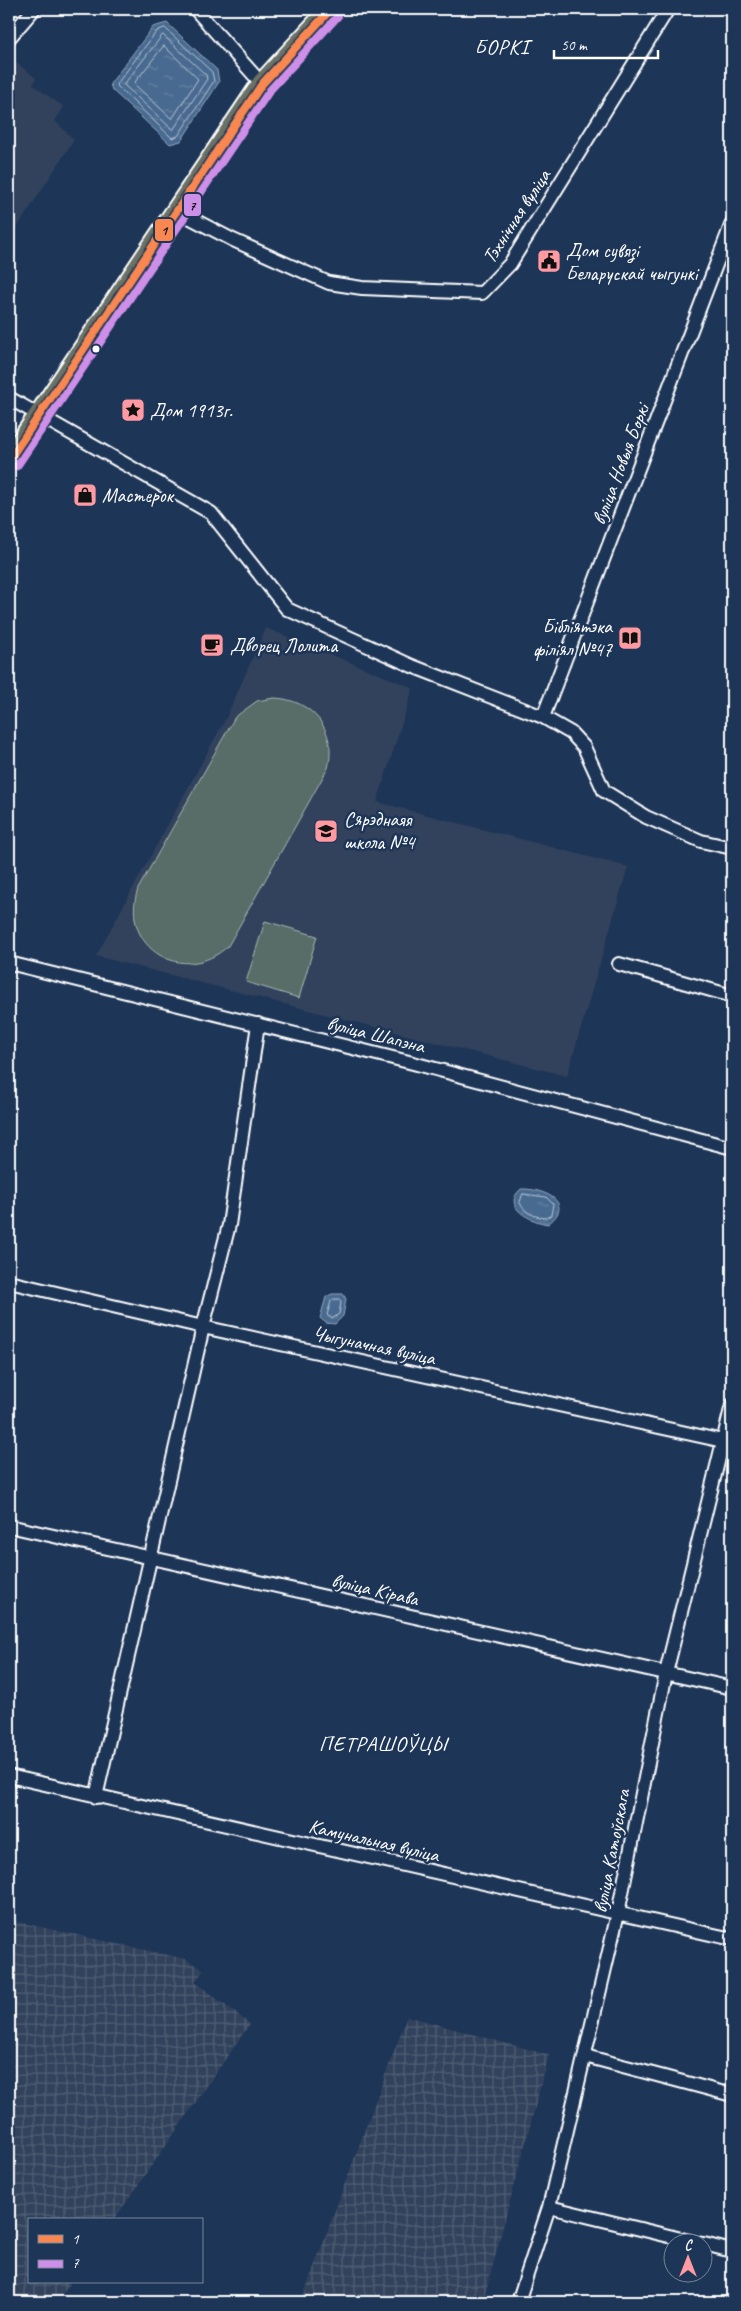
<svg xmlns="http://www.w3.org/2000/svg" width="741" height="2311" viewBox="0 0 741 2311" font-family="Caveat,sans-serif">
<defs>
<pattern id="industrial-grid" width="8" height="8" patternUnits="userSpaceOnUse" patternTransform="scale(1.25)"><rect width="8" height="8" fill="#30435c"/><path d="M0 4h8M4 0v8" fill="none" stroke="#4f5f74"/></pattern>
<pattern id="water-ripples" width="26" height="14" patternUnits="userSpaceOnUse" patternTransform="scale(1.25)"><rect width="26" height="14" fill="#4a6b90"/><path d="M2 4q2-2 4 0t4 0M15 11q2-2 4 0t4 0" fill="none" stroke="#6581a1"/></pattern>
</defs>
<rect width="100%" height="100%" fill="#1d3557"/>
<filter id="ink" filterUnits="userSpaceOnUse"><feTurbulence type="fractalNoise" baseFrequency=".02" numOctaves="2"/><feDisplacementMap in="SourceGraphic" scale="10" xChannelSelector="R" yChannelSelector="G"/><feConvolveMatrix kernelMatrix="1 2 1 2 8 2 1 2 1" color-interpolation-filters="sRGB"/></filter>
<g filter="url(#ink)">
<!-- built -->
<path fill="#30435c" d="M9,57L36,78L33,85L64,107L55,121L74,140L9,240Z
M266,628L413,688L377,802L628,867L567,1076L96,956L225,720Z"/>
<!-- industrial -->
<path fill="url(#industrial-grid)" d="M9,1920L186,1959L204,1970L195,1982L250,2024L114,2220H29V2282H71L57,2302H9Z
M407,2016L549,2055L483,2302H301Z"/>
<!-- grass -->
<path fill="#586c67" stroke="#acb6b3" d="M274,698C311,699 338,730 328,768L228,946C184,987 118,947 138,889L235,717L257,701Z
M265,921L317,936L299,998L246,982Z"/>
<!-- water -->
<path fill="url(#water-ripples)" stroke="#92a6bc" d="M167,23L217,70L219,82L181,141L170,144L112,90L110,84L153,27Z
M521,1189C542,1188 577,1202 548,1224C532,1222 500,1207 521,1189Z
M332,1294H343L346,1299L343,1316L335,1324L326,1323L320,1318L326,1297Z"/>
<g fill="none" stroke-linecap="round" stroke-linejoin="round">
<!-- shore -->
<path stroke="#b7c4d3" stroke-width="1" d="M165,28L212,72L214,81L178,136L172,138L116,85L157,31Z
M163,35L206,75L207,79L173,130L124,85Z
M164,46L198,79L172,119L134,84Z
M523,1194L546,1197L553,1204L551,1215L546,1218C536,1217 524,1213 520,1203Z
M334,1299H339L341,1302L339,1314L332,1319L327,1315L331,1301Z"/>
<!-- minor casing -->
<g stroke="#fff" stroke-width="16">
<path id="minor" d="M195,9L262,84
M9,38L34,9
M177,211L233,240L329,283L362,288L482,293L510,264L668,9
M9,398L211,513L287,609L412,666L543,717L571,733L584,747L604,791L646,817L701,841L732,848
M543,717L732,223
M9,963L413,1063L732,1148
M619,964L732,996
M9,1282L203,1327L732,1443
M9,1526L732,1688
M9,1776L732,1939
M96,1797L203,1327L229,1225L258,1024
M585,2056L732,2095
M549,2207L702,2244
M704,2244L732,2251
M518,2302L549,2207L618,1913L666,1673L732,1405"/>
</g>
<!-- primary casing -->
<g stroke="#fff" stroke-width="24">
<path id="primary" d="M9,460L262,84L331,9"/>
</g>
<!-- minor -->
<use href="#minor" stroke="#1d3557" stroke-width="12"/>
<!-- primary -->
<use href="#primary" stroke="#6b7165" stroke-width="20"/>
<!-- bus-1 casing -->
<g stroke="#1d3557" stroke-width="11">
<path id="bus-1" d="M9,460L262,84L331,9"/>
</g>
<!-- bus-2 casing -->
<g stroke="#1d3557" stroke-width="11">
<path id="bus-2" d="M17,466L270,90L338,16"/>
</g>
<!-- bus-1 -->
<use href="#bus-1" stroke="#f88751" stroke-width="8"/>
<!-- bus-2 -->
<use href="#bus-2" stroke="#ce8fe9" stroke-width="8"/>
</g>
</g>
<!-- icons -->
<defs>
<g id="civic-square" transform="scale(1.25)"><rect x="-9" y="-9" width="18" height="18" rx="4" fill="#ff9aa2" stroke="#1d3557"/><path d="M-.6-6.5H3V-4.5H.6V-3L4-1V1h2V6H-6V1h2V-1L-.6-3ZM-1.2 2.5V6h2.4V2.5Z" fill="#111"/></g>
<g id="sight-square" transform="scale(1.25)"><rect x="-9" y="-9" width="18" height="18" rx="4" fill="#ff9aa2" stroke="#1d3557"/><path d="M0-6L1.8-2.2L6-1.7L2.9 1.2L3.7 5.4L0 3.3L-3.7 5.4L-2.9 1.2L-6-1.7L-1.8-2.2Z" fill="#111"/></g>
<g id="shop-square" transform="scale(1.25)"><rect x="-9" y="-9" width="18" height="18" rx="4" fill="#ff9aa2" stroke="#1d3557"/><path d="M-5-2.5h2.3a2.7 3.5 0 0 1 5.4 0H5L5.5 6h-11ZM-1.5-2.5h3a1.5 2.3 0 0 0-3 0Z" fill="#111"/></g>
<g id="library-square" transform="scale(1.25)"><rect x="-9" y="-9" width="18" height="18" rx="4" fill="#ff9aa2" stroke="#1d3557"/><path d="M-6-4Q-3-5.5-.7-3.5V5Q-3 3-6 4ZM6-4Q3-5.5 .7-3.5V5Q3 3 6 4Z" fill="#111"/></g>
<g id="cafe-square" transform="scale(1.25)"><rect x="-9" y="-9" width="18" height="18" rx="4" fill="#ff9aa2" stroke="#1d3557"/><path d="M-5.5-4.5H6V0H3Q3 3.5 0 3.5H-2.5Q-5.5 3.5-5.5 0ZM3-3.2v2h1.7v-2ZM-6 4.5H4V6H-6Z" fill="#111"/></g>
<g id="school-square" transform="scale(1.25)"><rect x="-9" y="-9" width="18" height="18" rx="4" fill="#ff9aa2" stroke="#1d3557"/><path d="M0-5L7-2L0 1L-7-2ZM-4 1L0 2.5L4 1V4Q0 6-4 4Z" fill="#111"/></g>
</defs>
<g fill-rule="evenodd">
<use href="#civic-square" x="549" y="261"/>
<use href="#sight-square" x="133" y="410"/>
<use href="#shop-square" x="85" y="495"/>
<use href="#library-square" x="630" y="638"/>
<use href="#cafe-square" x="212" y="645"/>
<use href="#school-square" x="326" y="831"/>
</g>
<!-- markers -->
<circle fill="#fff" stroke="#1d3557" stroke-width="2" cx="96" cy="349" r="4.5"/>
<g text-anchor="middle" stroke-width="5" stroke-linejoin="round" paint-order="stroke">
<!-- street labels -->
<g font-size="20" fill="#fff" stroke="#1d3557">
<text transform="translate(516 216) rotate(-57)" y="7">Тэхнічная вуліца</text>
<text transform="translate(620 464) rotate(-69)" y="7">вуліца Новыя Боркі</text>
<text transform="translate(376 1034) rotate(14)" y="7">вуліца Шапэна</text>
<text transform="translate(374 1345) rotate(12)" y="7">Чыгуначная вуліца</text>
<text transform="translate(375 1589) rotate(13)" y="7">вуліца Кірава</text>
<text transform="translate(374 1840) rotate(13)" y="7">Камунальная вуліца</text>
<text transform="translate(611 1851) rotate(-79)" y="7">вуліца Катоўскага</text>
</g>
<!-- poi labels -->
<g font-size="20" fill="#fff" stroke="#1d3557" text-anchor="start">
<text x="566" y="257">Дом сувязі<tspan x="566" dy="23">Беларускай чыгункі</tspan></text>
<text x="150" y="417">Дом 1913г.</text>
<text x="102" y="502">Мастерок</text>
<text x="612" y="633" text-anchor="end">Бібліятэка<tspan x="612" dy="23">філіял №47</tspan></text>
<text x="230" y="652">Дворец Лолита</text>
<text x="344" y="826">Сярэднаяя<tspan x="344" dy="23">школа №4</tspan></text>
</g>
<!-- neighbourhood labels -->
<g font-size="21" letter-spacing="1" fill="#fff" stroke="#1d3557">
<text x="502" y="54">БОРКІ</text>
<text x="383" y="1751">ПЕТРАШОЎЦЫ</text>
</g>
</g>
<g stroke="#1d3557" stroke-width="2">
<rect x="183" y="193" width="19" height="24" rx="5" fill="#ce8fe9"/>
<rect x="154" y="218" width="20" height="24" rx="5" fill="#f88751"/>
</g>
<g font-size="14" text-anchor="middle" font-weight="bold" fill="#111">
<text x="192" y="210">7</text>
<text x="164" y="235">1</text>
</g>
<!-- margin -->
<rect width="741" height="2311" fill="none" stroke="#1d3557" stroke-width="30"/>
<rect x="15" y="15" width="711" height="2281" fill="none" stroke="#fff" stroke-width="2" filter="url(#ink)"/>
<!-- legend -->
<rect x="28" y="2218" width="175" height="65" fill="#1d3557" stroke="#77869a"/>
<rect x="38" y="2235" width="25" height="8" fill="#f88751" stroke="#77869a"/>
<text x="72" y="2244" font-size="15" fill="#ffffff">1</text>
<rect x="38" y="2260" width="25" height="8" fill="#ce8fe9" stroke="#77869a"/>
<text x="72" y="2268" font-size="15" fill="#ffffff">7</text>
<!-- north arrow -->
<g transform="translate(688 2258)"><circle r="24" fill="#1d3557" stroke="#77869a"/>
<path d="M0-4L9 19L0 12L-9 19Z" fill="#ff9aa2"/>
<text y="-8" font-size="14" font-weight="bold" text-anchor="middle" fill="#ffffff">С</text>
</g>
<!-- scale -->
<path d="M554 50v8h104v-8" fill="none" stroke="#ffffff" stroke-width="2.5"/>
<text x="561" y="50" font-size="15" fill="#ffffff" stroke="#1d3557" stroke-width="4" paint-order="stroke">50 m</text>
</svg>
